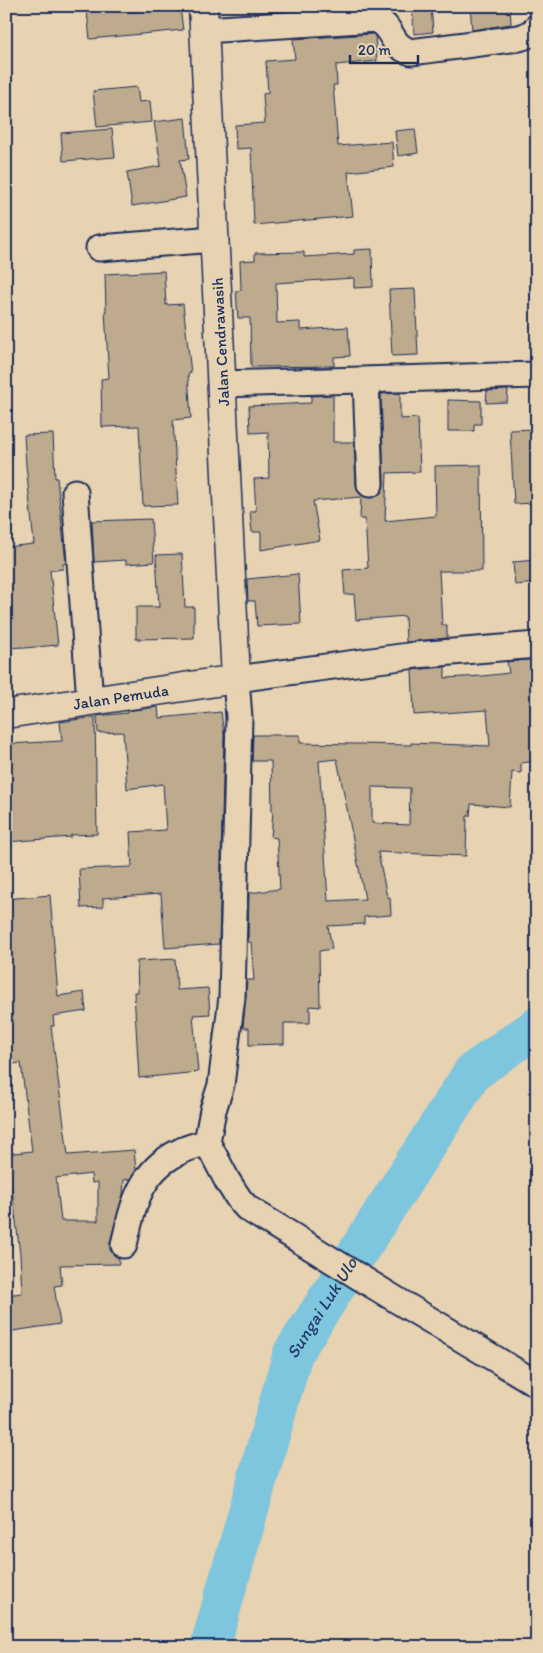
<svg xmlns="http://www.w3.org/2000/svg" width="543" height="1653" viewBox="0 0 543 1653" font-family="Itim,sans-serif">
<rect width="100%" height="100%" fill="#e7d2b1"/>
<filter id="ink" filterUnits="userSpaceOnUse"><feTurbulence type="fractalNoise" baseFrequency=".02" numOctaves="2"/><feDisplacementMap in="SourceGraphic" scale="10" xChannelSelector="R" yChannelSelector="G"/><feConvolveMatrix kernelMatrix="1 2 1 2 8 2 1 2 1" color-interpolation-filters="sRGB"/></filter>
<g filter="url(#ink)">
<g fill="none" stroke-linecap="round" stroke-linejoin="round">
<!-- river -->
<path stroke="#7ec5de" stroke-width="40" id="s1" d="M210,1647L293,1353L473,1072L537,1027"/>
</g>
<!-- building -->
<path fill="#beaa8c" stroke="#1b2f5e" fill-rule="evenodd" d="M109,6H127L128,12L180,7L183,30L90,39L87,11L110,9Z
M412,6H431L433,32L414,34Z
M470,6H510L511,24L472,30Z
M373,34L375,36L377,61L336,65L337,85H333L338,146L392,142L394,167L348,172L353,216L254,225L251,148L236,149L235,125L265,123L263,94L268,93L266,61L295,59L293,39Z
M137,87L139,102L150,101L152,122L97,127L93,91Z
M185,118L189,159L180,160L186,197L132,206L127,172L161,166L154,122Z
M112,129L115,157L63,161L61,133Z
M415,129L418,153L398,156L395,131Z
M372,249L373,287L354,288V278L276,283L277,323L300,322V330L348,327L350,356L334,357V366L251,367L250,318H238L236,291L241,290L240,261L255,260V253L304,252V257L354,254V250Z
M164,271L166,305L183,304L191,373L188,374L191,418L173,420L178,505L143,506L139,426L102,427L101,379L109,378L105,311H106L105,274Z
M415,289L418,355L392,356L389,290Z
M508,390L507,402L486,403L487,391Z
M400,393V419L418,418L420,472L387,473L385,521L436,516L435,466L481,465L482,571H439L442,625H447V638L406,642L405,616L356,620L354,594L345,595L343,570L368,568L365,519H360L361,497L313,501L320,540L261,550V532H252L250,511H256L254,479L269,478L268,432L250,433L249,406L311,403V396L333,395V442H354L356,485L358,492L363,496L371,498L378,496L382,491L384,484L381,394Z
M448,400L481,401V424H474V431H448Z
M537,429V503L514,504L510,430Z
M53,434L55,478H57L66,563L63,564V569L50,570L58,645L24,648V647L6,648V547L34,544L26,465L24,435Z
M151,519L154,562L126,564V560L94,562L92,521Z
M182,554L185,607H194V638L136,639V607H159L156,555Z
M537,560V583L515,585L513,562Z
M298,574L301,624L257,626L255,601H248L247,579Z
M537,659V761L521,763V773L512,772L510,807L471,804L470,816H467L466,856L378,852L387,897H390L391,915L364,917V924L328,926L332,949L319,951L320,1007L310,1006V1023H284V1044L249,1045V1028H243L247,980H254L251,942H248L249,893L280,889L277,838L271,837L273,811H272L271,761H252L253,735H300V743L411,745V743L490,746L487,710L414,715L412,670L445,667V678L483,676L509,673L507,662ZM337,759L365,899L328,901L319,761ZM372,787L410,788L409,825L372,823Z
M158,707L159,718L221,712L224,735L219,944L165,948L161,894L103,898V907L81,908L79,869L132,867L130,832L166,830L163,784L127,789L123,732L98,733L97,716L127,713V711Z
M95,717L97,834L71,835V837L6,842V768H10L8,744L62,741L60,722Z
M50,895L58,996L84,992L86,1011L53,1016L54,1026H51L68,1155L134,1150L136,1170L130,1179L124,1180L123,1194L110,1242V1250L114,1255L119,1258V1264L60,1265L62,1285L54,1286L60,1324L6,1332V1295L22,1293L20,1254L11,1182L6,1183V1154L32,1151L21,1063L13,1064L9,1028H6V899ZM91,1174L92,1183L98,1182V1221H61L56,1178Z
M175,959L177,990L208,988L210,1014L193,1015L198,1072L139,1078L134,992H138L137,961Z"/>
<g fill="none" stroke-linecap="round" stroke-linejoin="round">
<!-- minor casing -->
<g stroke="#1b2f5e" stroke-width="29">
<path id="minor" d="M205,30L376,19C394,28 389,45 411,52L519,38C526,36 533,34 537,27
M99,248L215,239
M366,380L370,484
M222,384L537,375
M75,492L90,701
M537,645L416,655L236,679L239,718L232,997L221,1085L213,1110L207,1142L228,1182L239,1199L247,1208L400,1302L537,1384
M124,1245C133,1205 140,1170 181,1151C189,1147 199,1145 207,1142"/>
</g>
<!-- secondary casing -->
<g stroke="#1b2f5e" stroke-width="31">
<g id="secondary">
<path id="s2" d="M6,714L236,679L203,6"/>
</g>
</g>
<!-- minor -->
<use href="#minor" stroke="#e7d2b1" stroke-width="25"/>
<!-- secondary -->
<use href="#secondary" stroke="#e7d2b1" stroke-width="28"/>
</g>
</g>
<g text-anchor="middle" stroke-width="4" stroke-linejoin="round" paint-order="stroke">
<!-- street labels -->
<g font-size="16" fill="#1b2f5e" stroke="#e7d2b1">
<text transform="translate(220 342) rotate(-93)" y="6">Jalan Cendrawasih</text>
<text dy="6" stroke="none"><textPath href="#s2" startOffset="116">Jalan Pemuda</textPath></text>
</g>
<!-- water labels -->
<g font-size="18" font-style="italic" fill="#253e6b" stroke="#e7d2b1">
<text dy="6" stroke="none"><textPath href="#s1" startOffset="359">Sungai Luk Ulo</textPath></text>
</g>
</g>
<!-- margin -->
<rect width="543" height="1653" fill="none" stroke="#e7d2b1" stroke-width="25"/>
<rect x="12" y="12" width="518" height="1628" fill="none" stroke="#1b2f5e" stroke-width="2" filter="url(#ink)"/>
<!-- scale -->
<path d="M350 55v8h68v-8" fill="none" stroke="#1b2f5e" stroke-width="2.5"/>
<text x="358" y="55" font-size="15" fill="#1b2f5e" stroke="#e7d2b1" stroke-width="4" paint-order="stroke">20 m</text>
</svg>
